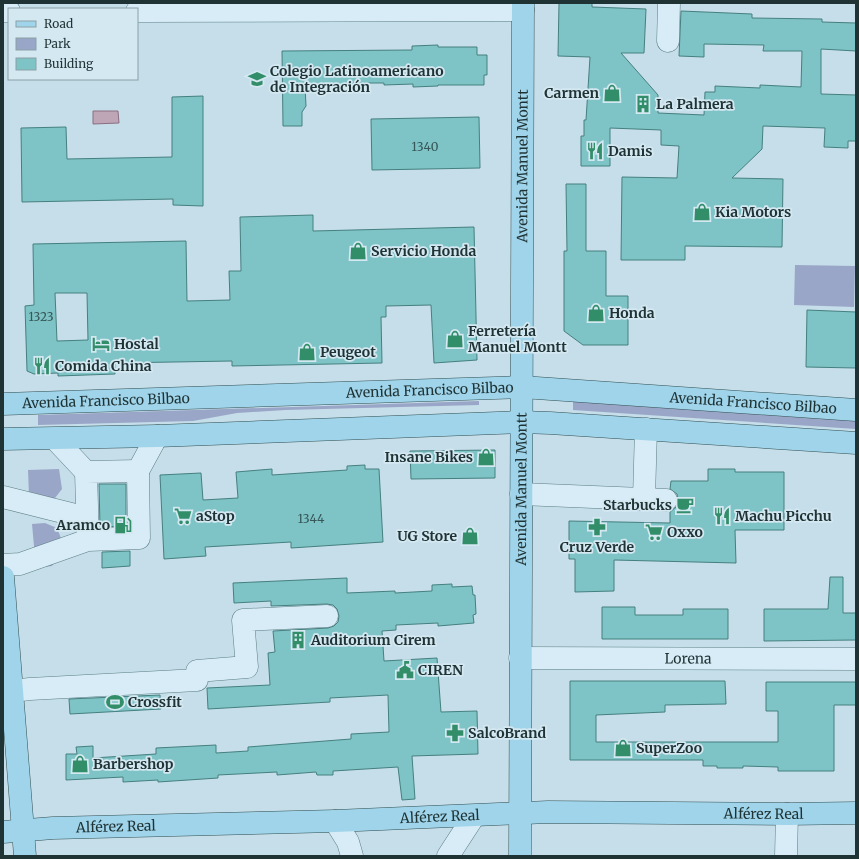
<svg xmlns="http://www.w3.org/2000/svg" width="859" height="859" viewBox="0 0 859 859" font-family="Merriweather,serif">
<rect width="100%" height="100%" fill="#c5deea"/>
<!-- green -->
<path fill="#9aa6c7" d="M795,265L855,266L854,307L794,305Z
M479,401V405L285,410L237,413L193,421L38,425V415Z
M573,401L856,420V429L573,410Z
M59,469L62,489L55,498L43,501L29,496L28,470Z
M45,523L57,528L64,546L52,566L36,568L32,524Z"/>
<!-- water -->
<path fill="#bea6b6" stroke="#8b6e81" d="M93,111H118L119,123L93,124Z"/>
<!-- building -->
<path fill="#7ec3c5" stroke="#458080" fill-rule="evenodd" d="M559,3H592V7L646,9L644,53H621L658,95V113L704,115L705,92H715V86L760,88V85L801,87L802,51H763L764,45L704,44V57L679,56L681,11L752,14V18L822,19V22L856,23V51L821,49V94L856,95V141H848V148L824,147L825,128L763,126L762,149L732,178L783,179L782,247L685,246V260H621L622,177L677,178L679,146L661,145V130L610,128V166H581V136H584V120H586L590,57L558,56Z
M438,45V47H477V55H487V75H484V85H438V86L413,87V84L384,85V83H351V86H305L306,106L302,112V126H283L282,51L412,50V46Z
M203,96V206L173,205V199L22,202L21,128L66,127L67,159L172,157V97Z
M479,117L480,168L372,170L371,119Z
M566,184H586V251H606V296H628V345H583L564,331V251H567Z
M313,215V231L474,227L477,360L434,363L431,305L386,306V317H381L382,363L232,366V361L115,363V374L58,376V373L34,374L27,371L25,306L34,305L33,244L186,241L187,301L230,300L229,271H241L240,217ZM55,293H87L88,340L57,341Z
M807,310L856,312V368L806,367Z
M495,450V478L411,479L410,451Z
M365,465V469H379L383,542L291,548V542L205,547L206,556L164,559L160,475L201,473L203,500L238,498L236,472L272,469V475L347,470V466Z
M708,469H735V472H784V530H735L736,563L614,560V591L575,592V559H569V521L670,523V512L676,507L678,500L677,494L670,489L671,481H708Z
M99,484H126V526L100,527Z
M130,551V566L102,568V552Z
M830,577H843V613H856V640L764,641V609H828Z
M347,578V593L395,591V593L432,591V585L452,584V587L472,586L473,595H475L476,614L473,615L474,623L438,626V623L396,625V630L382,631L384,661L437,658L441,712L477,711L478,754L412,756L415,799L402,800L398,767L333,771V775H317L316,772L277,775V772L218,775V778L158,782V780L123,782V777L66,780V754H77L76,747L93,746V758L156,754V748L216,745V753L248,751V747L351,739V734L389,732L388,695L330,698V702L208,709L207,688L270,685L268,653L275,652L273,631L328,628L334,626L338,622L339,616L337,609L333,605L327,604L271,606V601L234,603L233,583Z
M602,607H635V615H683V609H728V639H602Z
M570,681H725L726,704L665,705V712L596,715V742H778V711H766V682H856V705H834V771H778V767L743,766V768H717V766H703V760H570Z
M160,695L161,709L70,714L69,699Z"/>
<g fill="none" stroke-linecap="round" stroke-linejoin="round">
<!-- minor casing -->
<g stroke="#5d7e83" stroke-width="23">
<g id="minor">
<path d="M3,11H9"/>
<path d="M137,11L523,10"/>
<path d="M668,41L669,3"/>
<path d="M55,439L86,472"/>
<path d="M138,471L157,436"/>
<path d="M521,494L666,500"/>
<path d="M3,497L87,518"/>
<path d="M644,498L646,429"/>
<path d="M3,565L20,564L88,540L139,538L138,471L86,472L88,540"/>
<path id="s1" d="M520,658L856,659"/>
<path d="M12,691L30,689L197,680V671L247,667L243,620L327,616"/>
<path d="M335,821L348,842L352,856"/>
<path d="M448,856L474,816"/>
<path d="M786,856L787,814"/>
</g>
</g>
<!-- major casing -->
<g stroke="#314f52" stroke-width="23">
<g id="major">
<path id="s2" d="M3,404L522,387L856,410"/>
<path d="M3,439L157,436L521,422L550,423L856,443"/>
<path d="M3,577L25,856"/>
<path id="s3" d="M3,832L53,828L335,821L548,812L787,814L856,813"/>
<path id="s4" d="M520,856L523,3"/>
</g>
</g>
<!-- minor -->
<use href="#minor" stroke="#d7ecf6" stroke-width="22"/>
<!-- major -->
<use href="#major" stroke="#a0d4ea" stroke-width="22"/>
</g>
<!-- icons -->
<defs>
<g id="school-bare" transform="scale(1.38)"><path d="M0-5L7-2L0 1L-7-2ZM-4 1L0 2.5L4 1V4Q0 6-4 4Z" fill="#328d69" stroke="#d4e8f2" stroke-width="2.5" paint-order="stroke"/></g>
<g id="shop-bare" transform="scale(1.38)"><path d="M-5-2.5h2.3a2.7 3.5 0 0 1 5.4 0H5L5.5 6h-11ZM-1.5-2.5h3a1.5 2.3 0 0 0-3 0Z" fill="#328d69" stroke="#d4e8f2" stroke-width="2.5" paint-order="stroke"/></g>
<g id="building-bare" transform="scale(1.38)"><path d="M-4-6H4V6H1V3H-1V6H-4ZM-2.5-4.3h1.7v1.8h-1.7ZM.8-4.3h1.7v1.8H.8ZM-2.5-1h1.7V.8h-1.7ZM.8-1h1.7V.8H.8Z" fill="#328d69" stroke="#d4e8f2" stroke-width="2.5" paint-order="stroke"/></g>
<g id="restaurant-bare" transform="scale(1.38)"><path d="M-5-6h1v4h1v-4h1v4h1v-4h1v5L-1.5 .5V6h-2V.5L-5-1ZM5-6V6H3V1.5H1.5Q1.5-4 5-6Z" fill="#328d69" stroke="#d4e8f2" stroke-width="2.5" paint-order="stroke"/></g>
<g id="hotel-bare" transform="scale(1.38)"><path d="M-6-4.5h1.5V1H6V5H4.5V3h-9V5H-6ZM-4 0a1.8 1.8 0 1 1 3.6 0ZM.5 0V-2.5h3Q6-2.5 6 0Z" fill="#328d69" stroke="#d4e8f2" stroke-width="2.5" paint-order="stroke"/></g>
<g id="cafe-bare" transform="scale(1.38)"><path d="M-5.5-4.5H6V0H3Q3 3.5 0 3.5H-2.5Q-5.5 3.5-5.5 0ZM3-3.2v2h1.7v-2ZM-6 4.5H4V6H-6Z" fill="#328d69" stroke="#d4e8f2" stroke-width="2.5" paint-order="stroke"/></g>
<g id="supermarket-bare" transform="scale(1.38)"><path d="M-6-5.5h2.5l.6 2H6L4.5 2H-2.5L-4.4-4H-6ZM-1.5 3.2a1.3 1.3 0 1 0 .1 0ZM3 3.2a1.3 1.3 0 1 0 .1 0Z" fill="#328d69" stroke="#d4e8f2" stroke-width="2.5" paint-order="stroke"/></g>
<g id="fuel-bare" transform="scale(1.38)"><path d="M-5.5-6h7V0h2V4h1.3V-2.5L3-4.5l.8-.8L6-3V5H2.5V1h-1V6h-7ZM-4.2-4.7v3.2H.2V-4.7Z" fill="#328d69" stroke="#d4e8f2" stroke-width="2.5" paint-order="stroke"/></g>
<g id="pharmacy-bare" transform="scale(1.38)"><path d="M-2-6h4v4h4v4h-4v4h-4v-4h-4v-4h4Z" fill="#328d69" stroke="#d4e8f2" stroke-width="2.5" paint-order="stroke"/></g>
<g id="civic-bare" transform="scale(1.38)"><path d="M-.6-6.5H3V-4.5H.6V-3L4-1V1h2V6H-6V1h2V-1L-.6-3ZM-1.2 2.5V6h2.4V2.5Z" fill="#328d69" stroke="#d4e8f2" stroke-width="2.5" paint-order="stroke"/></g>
<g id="stadium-bare" transform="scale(1.38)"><path d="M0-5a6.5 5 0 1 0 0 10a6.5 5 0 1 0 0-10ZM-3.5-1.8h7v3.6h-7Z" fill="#328d69" stroke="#d4e8f2" stroke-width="2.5" paint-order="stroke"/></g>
</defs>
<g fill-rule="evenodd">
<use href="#school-bare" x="257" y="79"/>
<use href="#shop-bare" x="612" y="93"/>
<use href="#building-bare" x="643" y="104"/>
<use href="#restaurant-bare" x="595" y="151"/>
<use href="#shop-bare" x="702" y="212"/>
<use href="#shop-bare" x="358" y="251"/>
<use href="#shop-bare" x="596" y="313"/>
<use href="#shop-bare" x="455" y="339"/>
<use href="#hotel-bare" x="101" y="344"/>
<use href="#shop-bare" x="307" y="352"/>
<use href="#restaurant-bare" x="42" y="366"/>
<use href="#shop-bare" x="486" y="457"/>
<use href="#cafe-bare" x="685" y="505"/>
<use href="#supermarket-bare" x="183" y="516"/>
<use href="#restaurant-bare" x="722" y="516"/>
<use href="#fuel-bare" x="123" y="525"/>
<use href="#pharmacy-bare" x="597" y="527"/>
<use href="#supermarket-bare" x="654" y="532"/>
<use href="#shop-bare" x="470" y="536"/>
<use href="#building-bare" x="298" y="640"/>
<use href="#civic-bare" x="405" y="670"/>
<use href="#stadium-bare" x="115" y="702"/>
<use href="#pharmacy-bare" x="455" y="733"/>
<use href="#shop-bare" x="623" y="748"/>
<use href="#shop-bare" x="80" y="764"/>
</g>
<g text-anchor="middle" stroke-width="3.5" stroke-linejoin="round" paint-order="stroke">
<!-- number labels -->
<g font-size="12" fill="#375759">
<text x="425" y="151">1340</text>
<text x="41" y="321">1323</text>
<text x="311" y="523">1344</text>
</g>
<!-- poi labels -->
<g font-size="14" font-weight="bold" fill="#1f3335" stroke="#d4e8f2" text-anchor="start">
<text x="270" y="76">Colegio Latinoamericano<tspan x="270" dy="16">de Integración</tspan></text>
<text x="599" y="98" text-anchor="end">Carmen</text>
<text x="656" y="109">La Palmera</text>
<text x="608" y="156">Damis</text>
<text x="715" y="217">Kia Motors</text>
<text x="371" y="256">Servicio Honda</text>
<text x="609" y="318">Honda</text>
<text x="468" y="336">Ferretería<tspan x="468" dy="16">Manuel Montt</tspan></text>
<text x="114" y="349">Hostal</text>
<text x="320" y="357">Peugeot</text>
<text x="55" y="371">Comida China</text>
<text x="473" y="462" text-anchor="end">Insane Bikes</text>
<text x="672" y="510" text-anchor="end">Starbucks</text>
<text x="196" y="521">aStop</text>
<text x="735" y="521">Machu Picchu</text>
<text x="110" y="530" text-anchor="end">Aramco</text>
<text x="667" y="537">Oxxo</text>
<text x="457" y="541" text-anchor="end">UG Store</text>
<text x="597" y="552" text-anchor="middle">Cruz Verde</text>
<text x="311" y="645">Auditorium Cirem</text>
<text x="418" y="675">CIREN</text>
<text x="128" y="707">Crossfit</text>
<text x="468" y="738">SalcoBrand</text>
<text x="636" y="753">SuperZoo</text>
<text x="93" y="769">Barbershop</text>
</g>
<!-- street labels -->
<g font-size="14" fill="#1f3335" stroke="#d4e8f2">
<text dy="5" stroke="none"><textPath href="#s4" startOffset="690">Avenida Manuel Montt</textPath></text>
<text dy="5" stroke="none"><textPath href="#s2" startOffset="427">Avenida Francisco Bilbao</textPath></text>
<text dy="5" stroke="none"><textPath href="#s2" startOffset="103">Avenida Francisco Bilbao</textPath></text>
<text dy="5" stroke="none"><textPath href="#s2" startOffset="751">Avenida Francisco Bilbao</textPath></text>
<text dy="5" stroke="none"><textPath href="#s4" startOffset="367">Avenida Manuel Montt</textPath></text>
<text dy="5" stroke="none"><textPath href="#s1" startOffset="168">Lorena</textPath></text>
<text dy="5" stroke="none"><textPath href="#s3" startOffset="761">Alférez Real</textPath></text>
<text dy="5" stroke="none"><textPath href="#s3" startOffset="437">Alférez Real</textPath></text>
<text dy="5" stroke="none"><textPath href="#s3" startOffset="113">Alférez Real</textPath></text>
</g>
</g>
<!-- border -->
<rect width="859" height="859" fill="none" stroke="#1f3335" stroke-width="8"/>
<!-- legend -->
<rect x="8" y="8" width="130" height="72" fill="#d4e8f2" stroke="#8ca0a6"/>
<rect x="16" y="21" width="20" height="6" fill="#a0d4ea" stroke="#8ca0a6"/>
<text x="44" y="28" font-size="12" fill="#1f3335">Road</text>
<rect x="16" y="38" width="20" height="12" fill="#9aa6c7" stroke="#8ca0a6"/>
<text x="44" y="48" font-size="12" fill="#1f3335">Park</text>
<rect x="16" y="58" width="20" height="12" fill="#7ec3c5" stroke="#8ca0a6"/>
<text x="44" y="68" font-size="12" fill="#1f3335">Building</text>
</svg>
